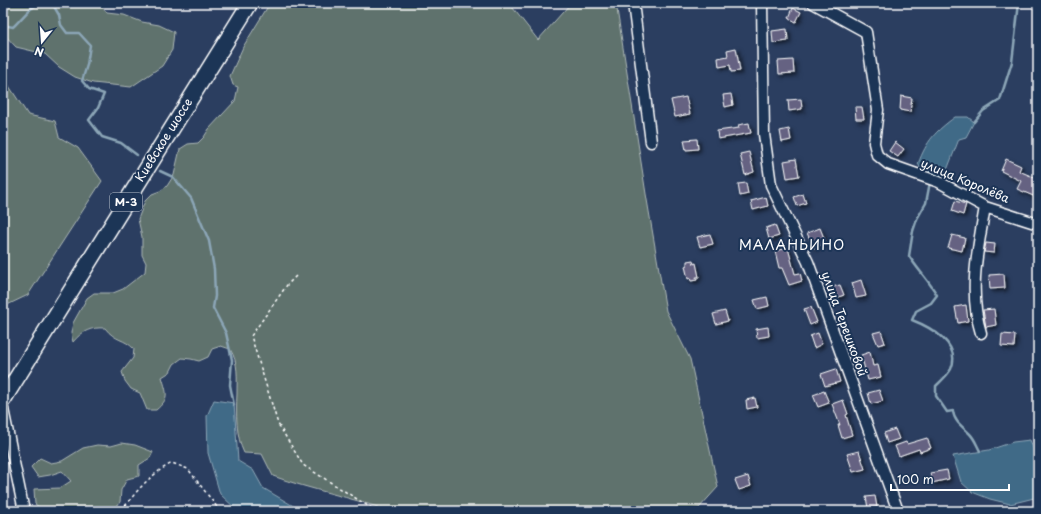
<svg xmlns="http://www.w3.org/2000/svg" width="1041" height="514" viewBox="0 0 1041 514" font-family="'Playpen Sans',sans-serif">
<defs>
<filter id="shadow"><feDropShadow dx="2.5" dy="2.5" stdDeviation="2" flood-color="#0009"/></filter>
</defs>
<rect width="100%" height="100%" fill="#2b3e60"/>
<filter id="ink" filterUnits="userSpaceOnUse"><feTurbulence type="fractalNoise" baseFrequency=".025" numOctaves="2"/><feDisplacementMap in="SourceGraphic" scale="8" xChannelSelector="R" yChannelSelector="G"/><feConvolveMatrix kernelMatrix="1 2 1 2 8 2 1 2 1" color-interpolation-filters="sRGB"/></filter>
<g filter="url(#ink)">
<!-- green -->
<path fill="#5e726d" stroke="#aeb8b6" d="M6,3H99L107,13L124,15L142,22L159,25L174,32L172,50L162,66L131,87L93,83L75,77L59,67L45,54L16,47L3,33V7Z
M270,3H509L538,40L571,3H616L646,194L666,311L690,359L718,487L699,508L687,511H389C351,497 311,490 273,476L262,454L244,453C236,437 236,413 237,394C237,378 239,363 230,349L221,346L212,349L208,357L199,361L191,359L182,358L174,364L170,372L162,377C167,394 170,398 156,410H147L140,393L131,389L125,381L122,372L133,358L134,349C124,338 116,342 105,328C91,327 82,331 73,342L71,333L73,323L87,298L94,293H113L123,289L145,272L146,263L142,255V237L138,219L145,201L152,194L160,191L167,186L174,175L180,149L188,144L198,143L204,137L209,129L235,101L238,87L233,85L230,76L243,47Z
M3,66L9,86L28,115L55,121L59,137L78,148L102,181L28,295L3,307Z
M122,443L135,445L153,452L150,458L139,465V476L127,479L121,490L120,502L113,511H44L35,504L34,489L60,488L71,481L62,471L50,475L38,477L31,467L40,458L51,463L62,461L83,448L97,445L111,446Z"/>
<!-- water -->
<path fill="#406b87" stroke="#8ca6b7" d="M955,117H968L974,122L966,137L959,139L947,170V176L944,179L924,173L918,164C927,140 935,132 955,117Z
M214,400L234,403L238,461L253,470L263,488L295,507L306,511H238L220,494L208,453L207,416Z
M1030,440L1038,460V497L1010,504L990,499L972,492L961,482L953,456L989,450L1013,442Z"/>
<g fill="none" stroke-linecap="round" stroke-linejoin="round">
<!-- stream -->
<path stroke="#8ca6b7" stroke-width="2.5" d="M52,3L59,15L61,25L67,33H79L90,45L87,65L82,81L89,89L104,94L98,108L89,120L102,137L121,143L137,155
M3,25L13,27C22,19 30,6 41,3
M974,122L983,111L1000,100L1012,62L1019,3
M160,171L173,177L191,198L209,241L214,269L215,296L213,308L226,333L232,360L230,385L234,405
M930,182L926,203L917,219L913,231L909,256C918,270 929,281 937,295L931,303L916,311L912,320C930,327 962,344 951,369C948,375 941,381 936,386V396L947,412L953,411C954,422 963,427 970,434C975,439 977,446 980,451"/>
</g>
<!-- building -->
<path fill="#656282" stroke="#fff" filter="url(#shadow)" d="M793,8L801,12L796,22L789,18Z
M787,29L788,41L773,43L772,31Z
M736,48L740,71L731,72L730,65L719,67L718,58L728,56L727,50Z
M793,60L794,73L779,74L778,61Z
M731,94L733,105L725,107L723,95Z
M901,96L912,98L910,112L900,110Z
M686,97L690,114L675,117L671,100Z
M801,99L802,109L789,111L788,100Z
M855,107H862L864,119H856Z
M749,123L751,133L718,139L717,131L739,128L738,125Z
M789,129L791,140L782,142L780,131Z
M697,139L698,149L686,150L684,140Z
M895,142L904,149L898,157L889,151Z
M749,152L754,172L745,175L740,154Z
M796,159L799,176L787,178L784,161Z
M1006,159L1021,166L1019,171L1038,179V198L1017,189L1021,181L1001,171Z
M746,183L748,194L740,196L738,184Z
M803,194L806,203L797,206L794,197Z
M766,197L768,206L753,210L751,201Z
M955,201L966,204L963,215L952,211Z
M775,225L779,236L769,239L766,228Z
M820,228L826,243L814,248L807,233Z
M710,234L713,244L700,247L697,237Z
M952,235L965,238L962,251L948,248Z
M986,243L995,244L994,253L984,252Z
M788,248L795,274L800,273L802,281L789,285L782,268H779L775,251Z
M693,260L694,264L696,263L699,277H696L697,280L691,281L690,278L688,279L685,266L687,265V261Z
M1004,274L1005,288L990,289L989,275Z
M861,280L866,296L856,298L852,283Z
M840,285L844,295L836,298L832,287Z
M767,297L769,306L757,309L754,300Z
M966,305L968,321L958,323L955,307Z
M811,307L817,322L810,325L804,309Z
M994,309L996,325L986,327L983,310Z
M725,311L728,321L716,324L713,314Z
M768,327L769,336L757,338L756,329Z
M881,331L885,343L878,345L873,333Z
M818,333L822,344L814,348L810,336Z
M1002,334L1015,335L1014,347L1001,346Z
M870,352L873,366L878,365L881,377L868,380L861,355Z
M836,369L840,382L825,386L821,374Z
M879,390L883,401L871,404L868,393Z
M824,391L829,403L818,407L813,395Z
M755,398L757,407L747,409L746,400Z
M843,400L848,414L846,415L852,435L842,438L838,425H840L832,404Z
M895,429L899,439L887,443L884,433Z
M927,438L931,448L920,452L919,449L899,456L895,446L906,442L907,444Z
M859,451L865,469L853,472L847,454Z
M947,470L949,479L932,483L930,473Z
M748,476L751,486L739,490L735,480Z
M875,496L877,507L868,508L866,497Z"/>
<g fill="none" stroke-linecap="round" stroke-linejoin="round">
<!-- minor casing -->
<g stroke="#fff" stroke-width="13">
<path id="minor" d="M633,3L651,142
M762,3L764,134L771,185L808,262L898,511
M813,3L866,32L878,110L874,143L877,155L888,164L939,182L985,207L1038,224
M981,333C968,292 978,248 985,207
M3,409L24,511"/>
</g>
<!-- highway casing -->
<g stroke="#fff" stroke-width="18">
<path id="highway" d="M3,400L250,3"/>
</g>
<!-- path -->
<path stroke="#fff" stroke-width="1.5" stroke-dasharray="3 3" stroke-linecap="butt" d="M296,276L287,285L251,336L278,424L303,465L376,511
M121,511C138,490 148,476 172,463L188,469L220,511"/>
<!-- minor -->
<use href="#minor" stroke="#1d3557" stroke-width="10"/>
<!-- highway -->
<use href="#highway" stroke="#1d3557" stroke-width="15"/>
</g>
</g>
<g text-anchor="middle" stroke-width="4" stroke-linejoin="round" paint-order="stroke">
<!-- shield labels -->
<rect fill="#1d3557" stroke="#bbc2cd" stroke-width="1" x="110" y="193" width="32" height="18" rx="3"/>
<g font-size="11" font-weight="bold" fill="#fff">
<text x="126" y="206">М-3</text>
</g>
<!-- street labels -->
<g font-size="12" fill="#fff" stroke="#1d3557">
<text transform="translate(164 140) rotate(-58)" y="4">Киевское шоссе</text>
<text transform="translate(965 181) rotate(23)" y="4">улица Королёва</text>
<text transform="translate(844 324) rotate(70)" y="4">улица Терешковой</text>
</g>
<!-- quarter labels -->
<g font-size="14" letter-spacing="1" fill="#fff" stroke="#1d3557">
<text x="792" y="250">МАЛАНЬИНО</text>
</g>
</g>
<!-- margin -->
<rect width="1041" height="514" fill="none" stroke="#1d3557" stroke-width="16"/>
<rect x="8" y="8" width="1025" height="498" fill="none" stroke="#fff" stroke-width="1.5" filter="url(#ink)"/>
<!-- north arrow -->
<g transform="translate(42 42) rotate(197)" stroke="#1d3557" stroke-width="3" paint-order="stroke">
<path d="M0-3L7 15L0 10L-7 15Z" fill="#ffffff"/>
<text y="-6" font-size="11" font-weight="bold" text-anchor="middle" fill="#ffffff">N</text>
</g>
<!-- scale -->
<path d="M891 484v6h118v-6" fill="none" stroke="#ffffff" stroke-width="2"/>
<text x="897" y="484" font-size="12" fill="#ffffff" stroke="#1d3557" stroke-width="3" paint-order="stroke">100 m</text>
</svg>
